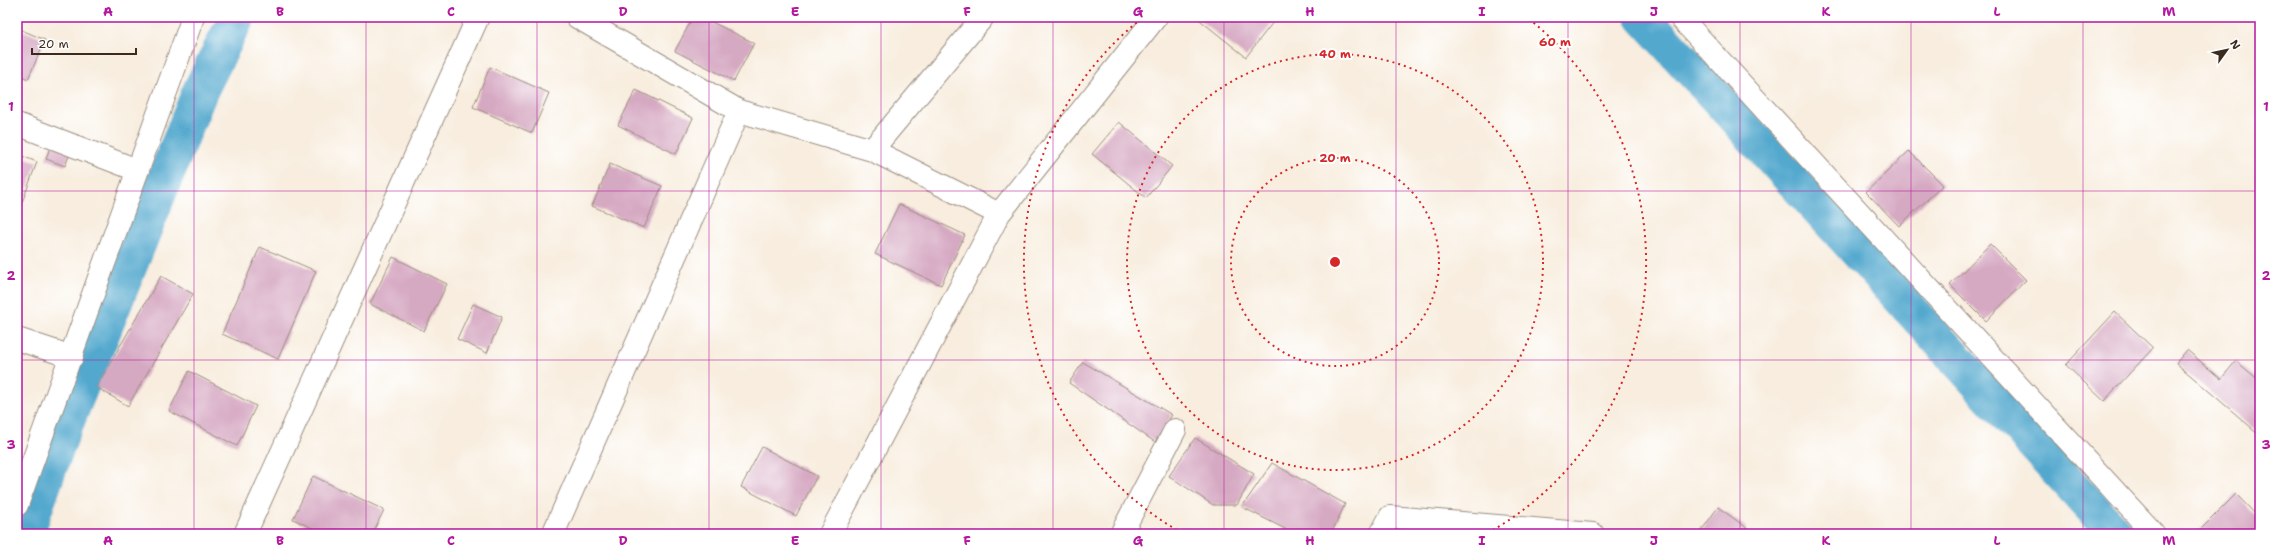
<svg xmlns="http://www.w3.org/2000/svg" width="2277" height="551" viewBox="0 0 2277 551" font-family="'Shantell Sans',sans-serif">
<rect width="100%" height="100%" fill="#fff"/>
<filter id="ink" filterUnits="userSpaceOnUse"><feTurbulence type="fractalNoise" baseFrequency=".025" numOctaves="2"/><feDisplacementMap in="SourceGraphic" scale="8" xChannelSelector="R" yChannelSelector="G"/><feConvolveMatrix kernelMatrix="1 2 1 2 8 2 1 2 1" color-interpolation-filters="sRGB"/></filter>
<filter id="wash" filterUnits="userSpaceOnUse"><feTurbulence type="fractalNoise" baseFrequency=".012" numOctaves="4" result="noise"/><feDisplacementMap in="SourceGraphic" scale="16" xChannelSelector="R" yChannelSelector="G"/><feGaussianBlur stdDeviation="0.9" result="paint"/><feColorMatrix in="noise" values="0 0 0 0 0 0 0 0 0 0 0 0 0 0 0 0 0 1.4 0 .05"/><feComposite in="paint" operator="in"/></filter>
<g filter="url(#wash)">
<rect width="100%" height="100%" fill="#f8edde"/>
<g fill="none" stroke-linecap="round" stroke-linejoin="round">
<!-- canal -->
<path stroke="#52a8ce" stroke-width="36" d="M1643,17L2116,534
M26,534L58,443L200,91L237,17"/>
</g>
<g id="blocks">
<!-- building -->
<path fill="#d6a9c2" d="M693,17H702L754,43L734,81L675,51Z
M1196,17H1277L1246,57Z
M17,28L45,40L28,79L17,74Z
M490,67L549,93L532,133L473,107Z
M636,90L693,118L676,154L618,125Z
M1119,122L1172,166L1146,198L1092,154Z
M51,144L71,151L65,166L46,159Z
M1909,151L1943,185L1899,226L1866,192Z
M17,154L37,162L17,216Z
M610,164L662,186L644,228L592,206Z
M899,204L965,235L941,285L875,254Z
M1990,244L2026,280L1986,321L1950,285Z
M260,247L316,271L278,359L222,334Z
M393,257L447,284L424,331L370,304Z
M161,276L193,294L128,406L96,387Z
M473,304L502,317L487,353L457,339Z
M2115,312L2153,348L2104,401L2066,365Z
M2187,350L2221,379L2236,361L2260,381V435L2176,363Z
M1083,362L1172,415L1155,442L1069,383Z
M189,371L256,406L237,446L169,411Z
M1195,438L1254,474L1237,505H1213L1169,476Z
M762,447L817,476L796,516L741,487Z
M1272,463L1345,504L1331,534H1295L1242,507Z
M313,476L384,510L372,534H325L293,519Z
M2236,494L2260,519V527L2253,534H2203L2199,531Z
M1718,507L1747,528L1743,534H1699Z"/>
</g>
</g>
<g filter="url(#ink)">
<use href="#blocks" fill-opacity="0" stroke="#9a8c7e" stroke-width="1"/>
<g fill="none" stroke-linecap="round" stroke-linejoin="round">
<!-- minor casing -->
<g stroke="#9a8c7e" stroke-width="24">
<path id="minor" d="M577,17L739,111L872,150L999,214
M1680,17L2154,534
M17,124L137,170
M872,150L983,17
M17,339L72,357
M17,505L193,17
M245,534L478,17
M553,534L739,111
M830,534L999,214L1156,17
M1121,534L1175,430
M1381,534L1390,517L1593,534"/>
</g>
<!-- minor -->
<use href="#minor" stroke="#fff" stroke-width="22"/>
</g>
</g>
<!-- grid -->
<path fill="none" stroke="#b5179e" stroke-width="1" stroke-opacity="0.55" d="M194,17V534M366,17V534M537,17V534M709,17V534M881,17V534M1053,17V534M1224,17V534M1396,17V534M1568,17V534M1740,17V534M1911,17V534M2083,17V534M17,191H2260M17,360H2260"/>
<!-- distance rings -->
<g fill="none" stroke="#d62828" stroke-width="2" stroke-dasharray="2 4">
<circle cx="1335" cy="262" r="104"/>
<circle cx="1335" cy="262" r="208"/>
<path d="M1182 533A311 311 0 0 1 1141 19M1529 19A311 311 0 0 1 1488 533"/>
</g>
<circle cx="1335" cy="262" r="6" fill="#d62828" stroke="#fff" stroke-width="2"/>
<g font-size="12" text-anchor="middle" font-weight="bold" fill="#d62828" stroke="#fff" stroke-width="4" stroke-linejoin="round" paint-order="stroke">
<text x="1555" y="46">60 m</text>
<text x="1335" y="58">40 m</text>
<text x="1335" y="162">20 m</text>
</g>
<!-- margin -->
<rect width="2277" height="551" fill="none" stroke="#fff" stroke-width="44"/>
<!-- north arrow -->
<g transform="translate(2227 50) rotate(57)" stroke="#ffffff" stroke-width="3" paint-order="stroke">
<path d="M0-3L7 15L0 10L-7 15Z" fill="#3b2a1e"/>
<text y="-6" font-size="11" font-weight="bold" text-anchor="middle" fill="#3b2a1e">N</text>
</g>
<!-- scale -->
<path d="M32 48v6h104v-6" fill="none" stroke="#3b2a1e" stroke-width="2"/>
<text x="38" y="48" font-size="12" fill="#3b2a1e" stroke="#ffffff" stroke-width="3" paint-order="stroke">20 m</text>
<rect x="22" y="22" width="2233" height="507" fill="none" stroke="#b5179e" stroke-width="1.5"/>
<g font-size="13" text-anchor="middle" font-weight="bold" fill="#b5179e">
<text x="108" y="16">A</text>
<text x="280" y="16">B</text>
<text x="451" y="16">C</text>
<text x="623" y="16">D</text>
<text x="795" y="16">E</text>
<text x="967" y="16">F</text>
<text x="1138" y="16">G</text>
<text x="1310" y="16">H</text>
<text x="1482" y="16">I</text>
<text x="1654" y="16">J</text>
<text x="1826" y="16">K</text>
<text x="1997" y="16">L</text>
<text x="2169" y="16">M</text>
<text x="11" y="111">1</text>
<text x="2266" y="111">1</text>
<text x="11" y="280">2</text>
<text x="2266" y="280">2</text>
<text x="11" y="449">3</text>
<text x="2266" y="449">3</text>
<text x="108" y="545">A</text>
<text x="280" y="545">B</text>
<text x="451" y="545">C</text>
<text x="623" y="545">D</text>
<text x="795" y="545">E</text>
<text x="967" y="545">F</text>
<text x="1138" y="545">G</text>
<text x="1310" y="545">H</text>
<text x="1482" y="545">I</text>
<text x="1654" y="545">J</text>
<text x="1826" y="545">K</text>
<text x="1997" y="545">L</text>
<text x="2169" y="545">M</text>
</g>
</svg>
